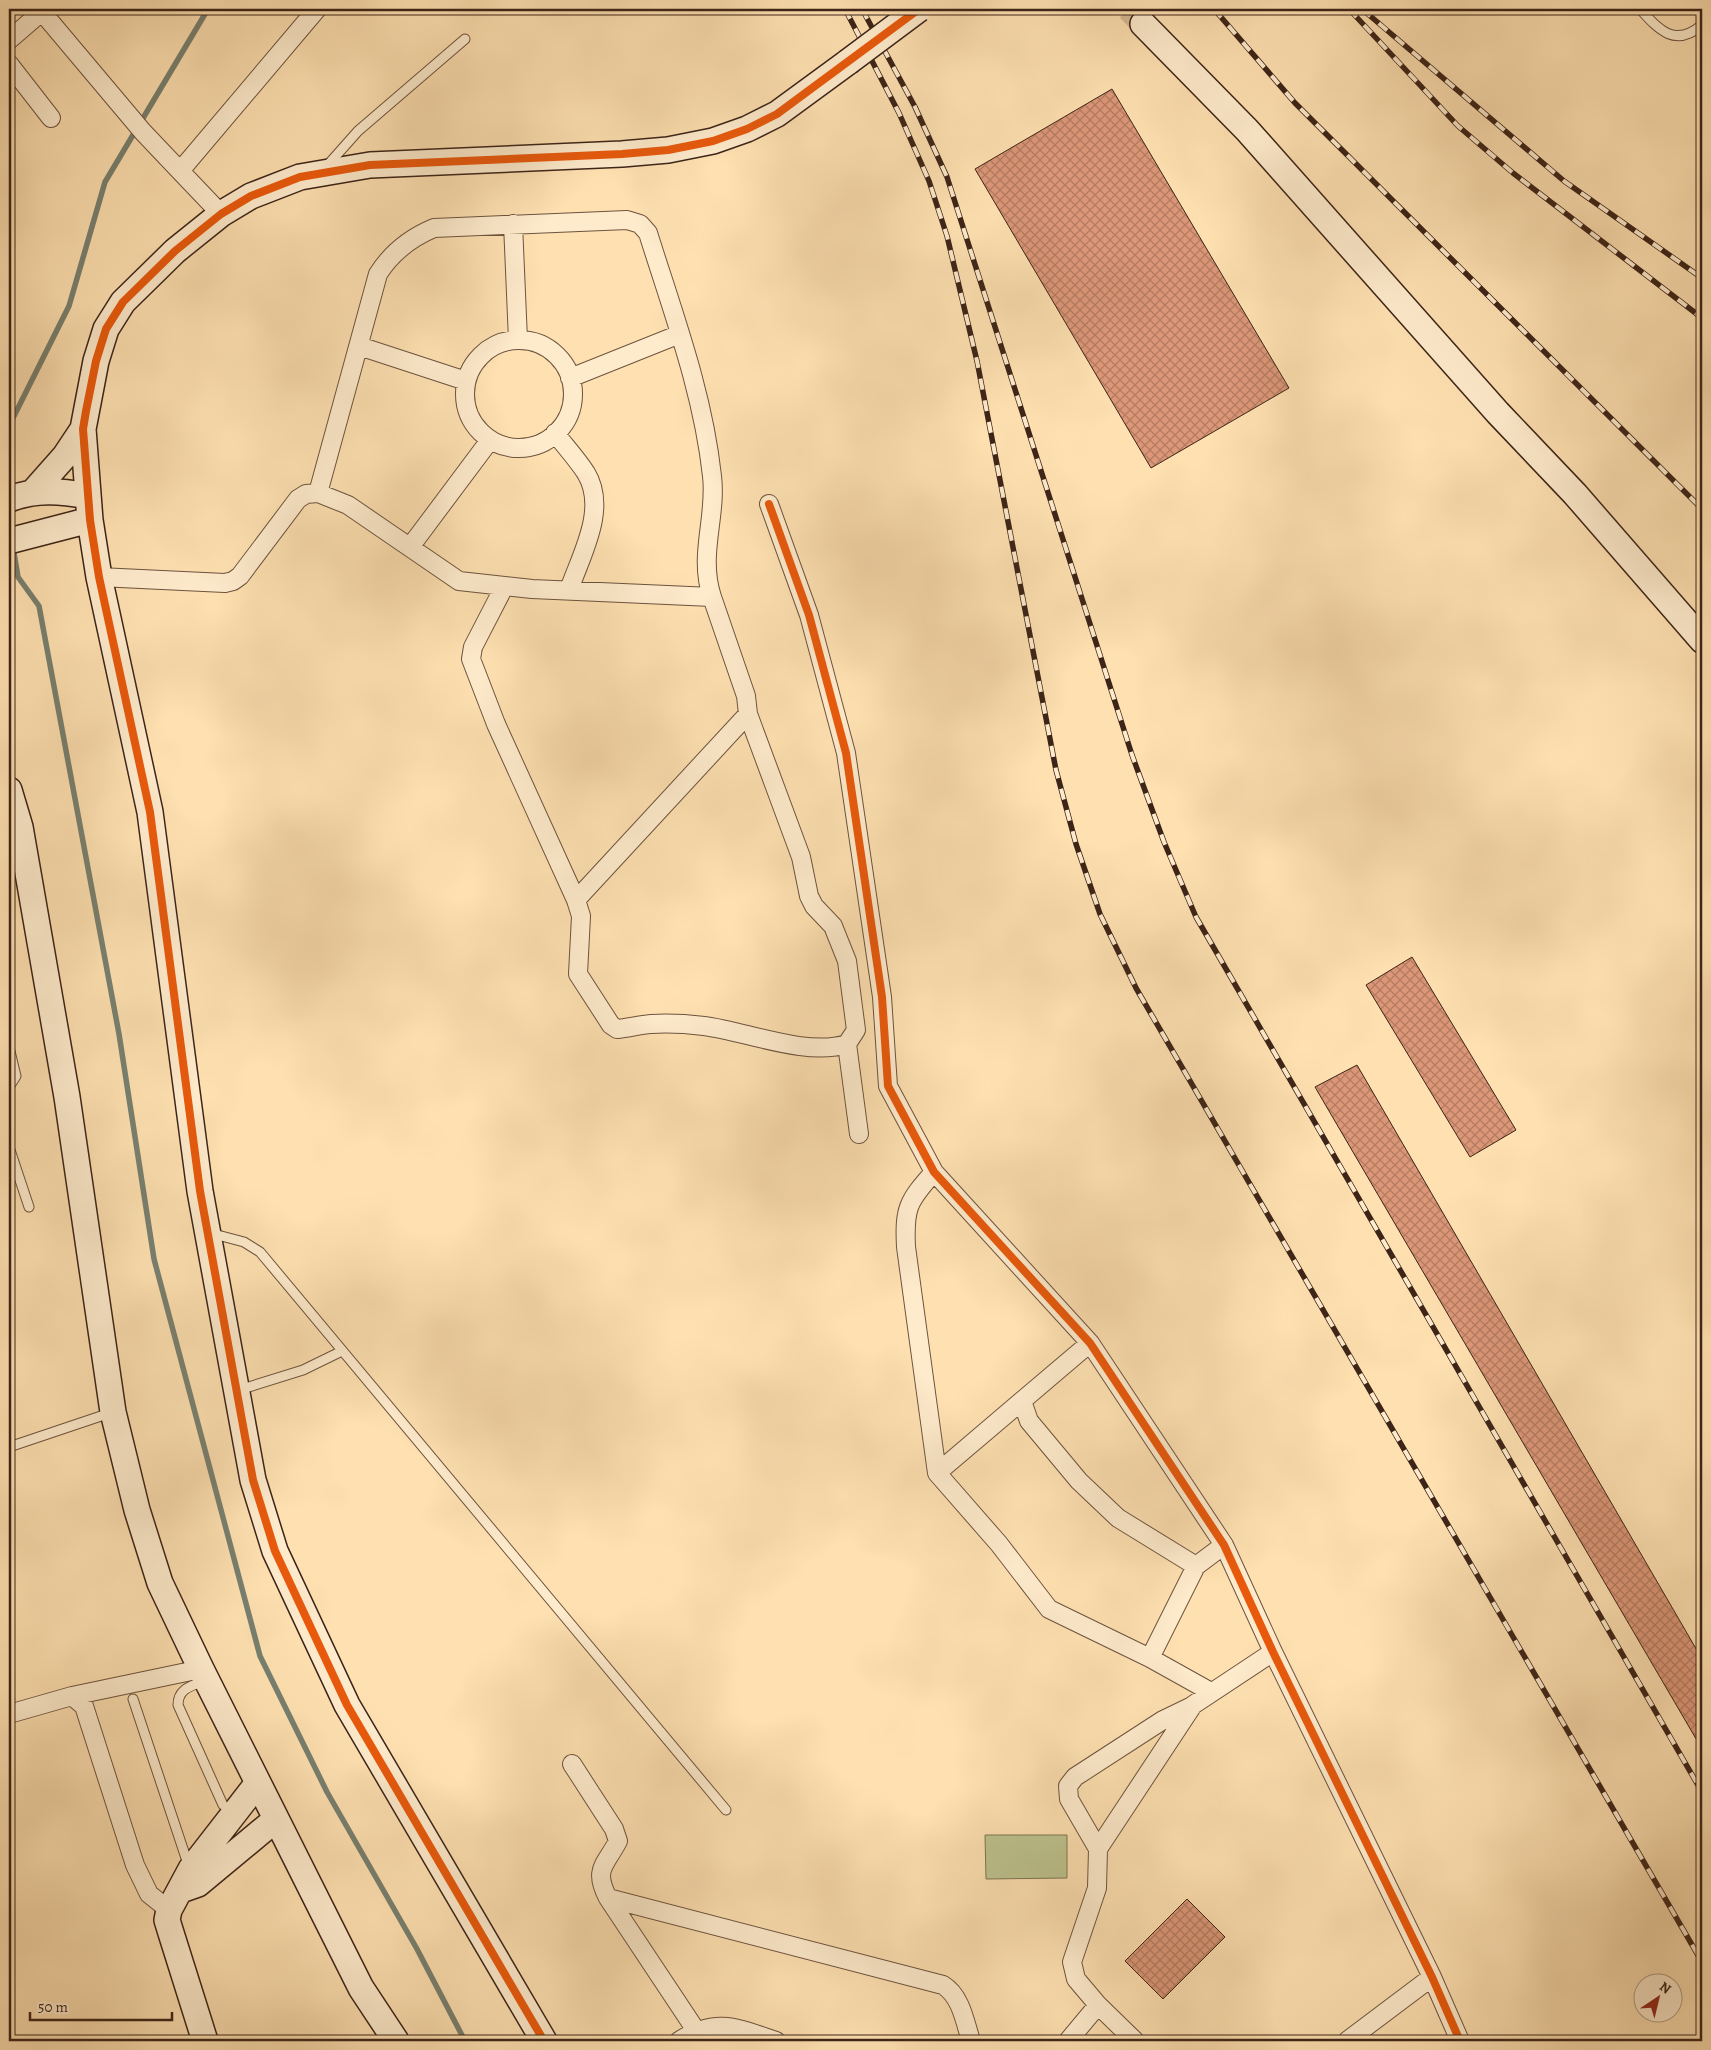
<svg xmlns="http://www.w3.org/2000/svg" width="1711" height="2050" viewBox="0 0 1711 2050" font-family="Alegreya,serif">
<defs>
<pattern id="building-cross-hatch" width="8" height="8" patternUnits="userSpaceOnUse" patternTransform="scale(1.25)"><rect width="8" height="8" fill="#dc9778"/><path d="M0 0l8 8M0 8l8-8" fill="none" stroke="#b47b61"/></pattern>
</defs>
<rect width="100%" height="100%" fill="#fee0b1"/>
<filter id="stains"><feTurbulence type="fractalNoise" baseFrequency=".004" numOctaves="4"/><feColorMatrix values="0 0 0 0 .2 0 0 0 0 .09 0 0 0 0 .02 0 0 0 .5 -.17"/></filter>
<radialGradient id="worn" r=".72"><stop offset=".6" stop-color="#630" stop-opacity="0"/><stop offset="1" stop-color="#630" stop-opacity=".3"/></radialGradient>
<!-- park -->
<path fill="#bdc38e" stroke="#7d7453" d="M985,1835H1067V1878L986,1879Z"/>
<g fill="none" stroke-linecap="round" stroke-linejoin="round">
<!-- stream -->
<path stroke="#788070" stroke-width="5.5" d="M9,426L69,306L105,182L208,9
M9,515L11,533
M13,547L18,577L39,606L119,1034L154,1259L260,1656L327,1792L417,1949L465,2041"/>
</g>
<!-- building -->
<path fill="url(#building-cross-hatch)" stroke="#3d2418" d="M1112,89L1289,388L1151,468L975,169Z
M1412,957L1516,1130L1470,1157L1366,985Z
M1357,1065L1702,1659V1749L1315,1087Z
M1187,1899L1225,1937L1163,1999L1125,1961Z"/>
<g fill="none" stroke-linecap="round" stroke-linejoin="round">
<!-- secondary-tunnel -->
<path stroke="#d7ba92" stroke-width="25" stroke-dasharray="25 12" stroke-linecap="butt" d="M1129,9L1143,24"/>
<!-- lane casing -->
<g stroke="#6d533e" stroke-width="11">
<path id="lane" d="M1640,9C1659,30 1675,48 1702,25
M326,167L358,131L465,39
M9,1047L16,1076L9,1087
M9,1147L29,1207
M210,1233L244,1242L260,1252L726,1810
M239,1390L303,1370L342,1351
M9,1447L113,1412
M206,1680C192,1686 178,1688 178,1705L223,1805
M133,1699L189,1867"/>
</g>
<!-- street casing -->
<g stroke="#6d533e" stroke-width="20">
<path id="street" d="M42,12L143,132L180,171
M9,40L45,9
M9,64L51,118
M221,214L180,171L317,9
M513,224L518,340
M465 394a54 54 0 1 1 108 0a54 54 0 1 1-108 0Z
M359,346L466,381
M570,378L680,334
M555,433C565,446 577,459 586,473C608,509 581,555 569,590
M769,504L809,615L846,753L882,997L888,1086L934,1172L1090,1343L1224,1545L1273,1652L1432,1977L1460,2041
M410,547L490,440
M99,577L225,583L233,581L240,576L298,499L306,494L318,493L378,274C392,252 410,238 434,228L627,220L640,224L648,233C673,313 703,392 712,476C717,517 698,554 712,597L532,589L459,581L348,505L318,493
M504,587L473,647L471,659L496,724L576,900L581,916L578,974L611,1025L617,1029C628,1028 639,1025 651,1024C668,1023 687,1024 704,1026C745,1031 806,1057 847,1044L856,1030L847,961L833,926L814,906L809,896L801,857L748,714L746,696L712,597
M576,900L748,714
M847,1044L859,1134
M934,1172C908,1201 904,1208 906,1247L937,1473L999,1544L1049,1609L1150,1658L1196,1566L1224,1545
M1022,1401L1029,1421L1079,1481L1118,1518L1196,1566
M937,1473L1090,1343
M1150,1658L1211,1692
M72,1696L201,1669
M9,1714L72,1696L84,1706L135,1865L149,1894L169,1910
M572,1764L614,1829L618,1841C605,1866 593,1869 608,1898
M1098,1849L1069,1799L1068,1786L1075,1777L1163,1720L1192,1706
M679,2041C716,2017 737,2028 776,2041
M703,2041L608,1898L943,1985C961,1996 965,2022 971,2041
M1068,2041L1098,2005
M1135,2041L1098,2005L1076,1979L1072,1962L1097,1888L1098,1849L1193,1705L1273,1652
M1347,2041L1432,1977"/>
</g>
<!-- secondary casing -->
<g stroke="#3d2418" stroke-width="28">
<path id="secondary" d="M1143,24L1247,130L1498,413L1575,494L1702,640
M34,491L65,456L83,429
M9,499C36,489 60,491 88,496
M9,541L90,520
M9,790L20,827L67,1097L113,1412L137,1510L160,1583L201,1669L361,1988L396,2041
M181,1890L198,1884L275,1820
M205,2041L171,1933L167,1920L169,1910L191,1869L257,1784
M544,2041L347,1705L275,1551L253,1480L200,1191L150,812L99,577L90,520L83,429L96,361L106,329L123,302L175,251L221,214L251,196L300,177L370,165L622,154L668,150L713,141L747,129L777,114L848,62"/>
</g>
<!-- lane -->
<use href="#lane" stroke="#feebcc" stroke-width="9"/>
<!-- street -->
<use href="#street" stroke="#feebcc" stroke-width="18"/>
<!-- secondary -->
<use href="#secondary" stroke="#feebcc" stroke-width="25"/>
<!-- rail casing -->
<g stroke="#3d2418" stroke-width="5.5">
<path id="rail" d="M845,9L899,113L929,181L947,236L977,361L1056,770L1076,844L1100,914L1136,988L1702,1962
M862,9L915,107L947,177L1132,755L1164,842L1196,917L1702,1792
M1214,9L1295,103L1702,509
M1349,9L1458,126L1513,173L1702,318
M1362,9L1564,181L1702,278"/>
</g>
<!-- rail -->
<use href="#rail" stroke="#feebcc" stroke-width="4" stroke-dasharray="11" stroke-linecap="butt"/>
<!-- secondary-bridge casing -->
<g stroke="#3d2418" stroke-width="28" stroke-linecap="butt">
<path id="secondary-bridge" d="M848,62L919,9"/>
</g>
<!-- secondary-bridge -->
<use href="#secondary-bridge" stroke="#feebcc" stroke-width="25"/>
<!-- cycleway casing -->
<g stroke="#feebcc" stroke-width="11">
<path id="cycleway" d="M769,504L809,615L846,753L882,997L888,1086L934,1172L1090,1343L1224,1545L1273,1652L1432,1977L1460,2041
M544,2041L347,1705L275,1551L253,1480L200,1191L150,812L99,577L90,520L83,429L86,411L96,361L106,329L123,302L175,251L221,214L251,196L300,177L370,165L622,154L668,150L713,141L747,129L777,114L919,9"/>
</g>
<!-- cycleway -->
<use href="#cycleway" stroke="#e8590c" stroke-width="8"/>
</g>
<!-- margin -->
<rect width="1711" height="2050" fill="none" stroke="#fee0b1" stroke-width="30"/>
<rect x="10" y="10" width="1691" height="2030" fill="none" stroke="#3d2418" stroke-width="2.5"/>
<rect x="15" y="15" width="1681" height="2020" fill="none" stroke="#3d2418"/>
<!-- north arrow -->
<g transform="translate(1658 1998) rotate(35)"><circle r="24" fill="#feebcc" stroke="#b19b84"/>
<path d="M0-4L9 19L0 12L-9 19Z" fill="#8f2418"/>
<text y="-8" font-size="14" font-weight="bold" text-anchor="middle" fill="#3d2418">N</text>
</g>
<!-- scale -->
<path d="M30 2012v8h142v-8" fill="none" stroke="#3d2418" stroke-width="2.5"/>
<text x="38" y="2012" font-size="15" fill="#3d2418" stroke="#feebcc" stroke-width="4" paint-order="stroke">50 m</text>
<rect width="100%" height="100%" filter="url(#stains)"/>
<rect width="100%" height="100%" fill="url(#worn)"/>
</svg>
